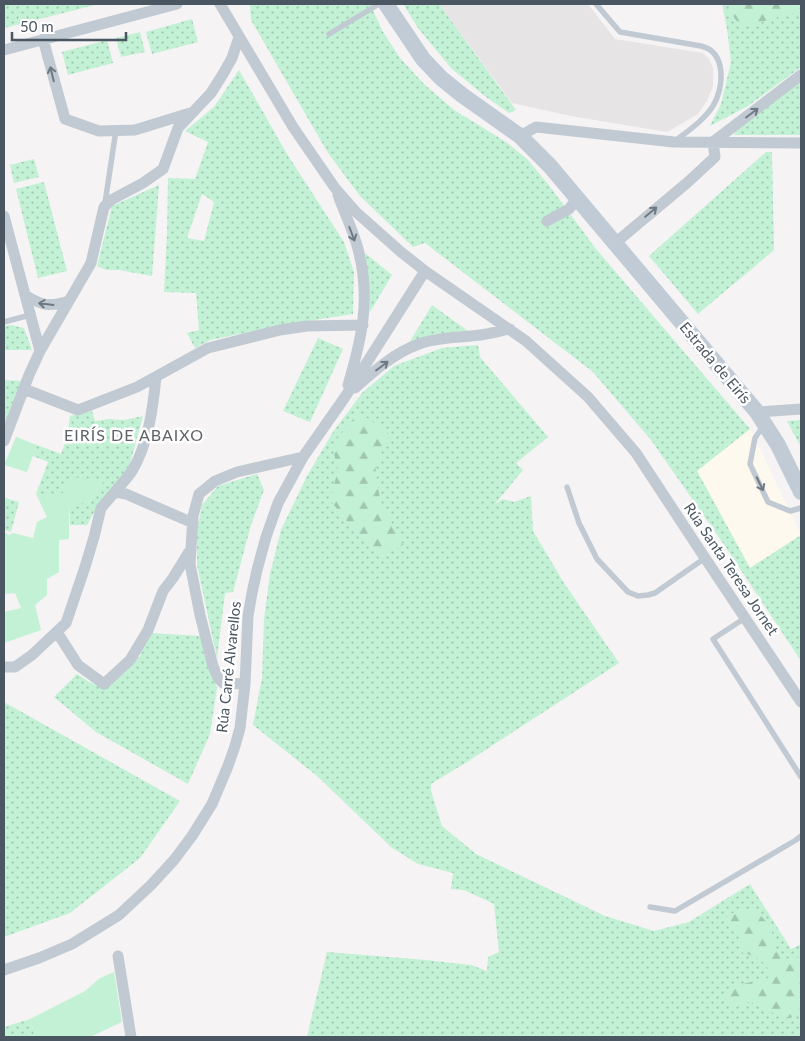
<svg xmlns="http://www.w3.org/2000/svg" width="805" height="1041" viewBox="0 0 805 1041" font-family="Lato,sans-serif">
<defs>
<pattern id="grass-dots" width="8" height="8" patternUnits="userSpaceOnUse" patternTransform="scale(1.25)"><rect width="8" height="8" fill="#c3f1d5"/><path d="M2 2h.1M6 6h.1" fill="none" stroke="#a0c6b0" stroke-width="1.8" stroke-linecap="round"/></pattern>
<pattern id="forest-firs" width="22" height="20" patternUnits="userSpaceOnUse" patternTransform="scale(1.25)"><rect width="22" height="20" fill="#c3f1d5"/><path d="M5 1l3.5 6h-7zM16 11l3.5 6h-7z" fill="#a0c6b0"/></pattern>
</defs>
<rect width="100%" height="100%" fill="#f5f3f3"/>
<!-- commercial -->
<path fill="#fdf9ef" d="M750,429L755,438L801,535L750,568L697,471Z"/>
<!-- education -->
<path fill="#e6e4e5" d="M439,4H588L615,39L703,53L709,59L713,68V86L707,101L698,114L667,132L571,116L512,103Z"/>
<!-- grass -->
<path fill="url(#grass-dots)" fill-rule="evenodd" d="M4,4H99L4,28Z
M250,4H370L383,32L400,58L425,85L454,110L506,142L527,159L548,184L596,249L750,429L697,471L750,568L801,535V661L725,546L651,440L593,372L425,243L413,247L360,196L328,153L251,20Z
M403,4H439L516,110L509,113L486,97L451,68L418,28Z
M722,4H801V67L748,106L710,126L721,104L731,62L727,29Z
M192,19L198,42L152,54L146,32Z
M140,32L145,52L121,57L116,38Z
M107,40L113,63L68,75L62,52Z
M239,70L287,154L344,242L354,272L353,314L289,324L210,340L195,348L187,333L199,330L196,293L164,292L167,234L168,178L195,179L208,142L185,131L214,107ZM202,194L214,202L204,241L187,238Z
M801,81V135H734L735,131Z
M766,152H772L774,250L698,314L649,256Z
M34,159L39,177L14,183L10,165Z
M44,182L67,271L38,278L16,189Z
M159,185L152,276L119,270H106L97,266L112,206Z
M365,253L392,275L370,312Z
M432,305L468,331L435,334L409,343Z
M12,325L24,328L32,350H4V326Z
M318,338L343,349L310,422L283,411Z
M478,345L480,357L548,437L516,463L523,470L495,504L503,499L514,502L531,496L533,531L564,583L619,663L467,762L431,784V791L442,826L476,854L605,916L654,931L689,922L750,884L791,949L801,944V1037H307L327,952L426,960L471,965L487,971L488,957L499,952L494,904L464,890L451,889L453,873L418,864L391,847L317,776L253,725L262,678L264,619L270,574L281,530L307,476L333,432L362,393L394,366L442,348Z
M4,380L22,381L4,429Z
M92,411L95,421L109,419L124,420L143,416L129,467L98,505L87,525H70L69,503H88L104,480L62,494H36L48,462L33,456L37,445L61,454L67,438L70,416Z
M801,420V447L787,421Z
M257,474L264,490L251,525L233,592L225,593L217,658L197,565V530L202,505L218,486Z
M5,498L19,502L11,532L4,530V502Z
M149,633L201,636L217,688L210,734L188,784L96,732L54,697L77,674L89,682L105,689L140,656Z
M4,702L180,801L140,858L70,913L4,937Z
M30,1019L35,1037H4V1027Z"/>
<!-- forest -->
<path fill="url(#forest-firs)" d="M730,4H801V11L741,27L731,13Z
M359,412L390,435L375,465L380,499L403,545L383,557L361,539L330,500L338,470L332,445Z
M753,909C767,921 775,929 775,948L789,960L801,956V1014L790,1018L777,1016L766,1008L750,1002L736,1007L726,1005L724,993L741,984L767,979L771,974C764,959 755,956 740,952C744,926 743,935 725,922V918L733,913Z"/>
<!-- garden -->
<path fill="#c3f1d5" d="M16,437L37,445L27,472L4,465Z
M70,477L104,480L88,503L69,504V539L59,540V572L47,579V595L35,605L41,630L4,643V612L21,608L15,593L4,594V532L9,535L13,533L33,538L37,522L47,517L36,494H62Z
M114,972L122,1022L90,1037H35L30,1019L85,991L100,978Z"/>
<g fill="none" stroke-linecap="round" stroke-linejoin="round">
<!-- lane -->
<path stroke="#c1cad2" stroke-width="5.5" d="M596,4L620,32L701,46C727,52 724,88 713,106C704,120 688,131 675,141
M329,34L379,4
M105,203L116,130
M4,322L30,315
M764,425L755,438L750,464L768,502L790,511L801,508
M567,487L579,523L597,559L628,592L638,596L648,595L655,593L705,558
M745,618L713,639L801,777
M650,907L675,911L796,840L801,836"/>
<!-- street -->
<path stroke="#c1cad2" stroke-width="11" d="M220,4L293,127L335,188L356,212L401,252L425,271L526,341L588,397L636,453L705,558L801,702
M43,39L65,119L99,131L135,130L190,113
M4,50L177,4
M520,136L536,127L674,142L801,143
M713,142L801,75
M338,195C344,212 353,230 358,249C371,298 362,338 348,385
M4,216L40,351
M547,221L569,209L577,199
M614,244L688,182L715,157L713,142
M25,295C42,306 50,307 69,301
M355,388C374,371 394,353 419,344C438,337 459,338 480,335C490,334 500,331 510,329
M24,389L78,410L137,387L208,348L280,330L307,326L363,325
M757,412L801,409
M4,441L29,375L40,351L91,263L104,207L111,200L143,183L163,169L178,128L211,93L223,74L232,58L239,37
M115,492C120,485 127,479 132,471C148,445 153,408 156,377
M57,632L78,665L104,684L130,660L148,630L163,591L173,578L189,552
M4,667H15L32,655L66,623L85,567L94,537L101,508L115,492L126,494L193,523
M245,684L223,683L218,678L213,666L200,615L190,564L193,516L199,494L215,481L237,472L303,457
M118,956L131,1037
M4,970L39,958L72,944L119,915L151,885L174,860L192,836L212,804L228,766L235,746L240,728L245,684L248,616L252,593L257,570L266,537L278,503L303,457L345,397L425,271"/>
<!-- secondary -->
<path stroke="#c1cbd6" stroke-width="16" d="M386,4L423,59L441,78L462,95L520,136L550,166L757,412L778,445L801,492"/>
</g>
<!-- one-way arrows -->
<defs><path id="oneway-shaft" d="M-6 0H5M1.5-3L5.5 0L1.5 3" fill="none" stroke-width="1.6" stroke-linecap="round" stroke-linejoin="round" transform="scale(1.25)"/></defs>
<g stroke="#6e7983">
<use href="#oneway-shaft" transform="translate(52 74) rotate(-104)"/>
<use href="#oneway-shaft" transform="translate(752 113) rotate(-37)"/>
<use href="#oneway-shaft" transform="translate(651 212) rotate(-40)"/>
<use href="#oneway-shaft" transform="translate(352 234) rotate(69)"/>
<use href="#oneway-shaft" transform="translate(46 304) rotate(-173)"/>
<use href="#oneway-shaft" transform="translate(382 366) rotate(-37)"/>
<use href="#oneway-shaft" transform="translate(760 484) rotate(64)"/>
</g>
<g text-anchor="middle" stroke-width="5" stroke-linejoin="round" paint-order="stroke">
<!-- street labels -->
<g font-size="15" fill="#4a5661" stroke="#fff">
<text transform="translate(715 363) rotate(50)" y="5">Estrada de Eirís</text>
<text transform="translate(731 569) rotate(56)" y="5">Rúa Santa Teresa Jornet</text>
<text transform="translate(229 667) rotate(-84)" y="5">Rúa Carré Alvarellos</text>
</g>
<!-- neighbourhood labels -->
<g font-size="16" letter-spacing="1" fill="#5f6368" stroke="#fff">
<text x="134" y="441">EIRÍS DE ABAIXO</text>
</g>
</g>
<!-- border -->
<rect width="805" height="1041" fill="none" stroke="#4a5661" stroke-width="10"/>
<!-- scale -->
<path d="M12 32v8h114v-8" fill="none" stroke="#4a5661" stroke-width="2.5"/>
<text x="20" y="32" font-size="15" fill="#4a5661" stroke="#ffffff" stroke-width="4" paint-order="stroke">50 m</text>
</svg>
